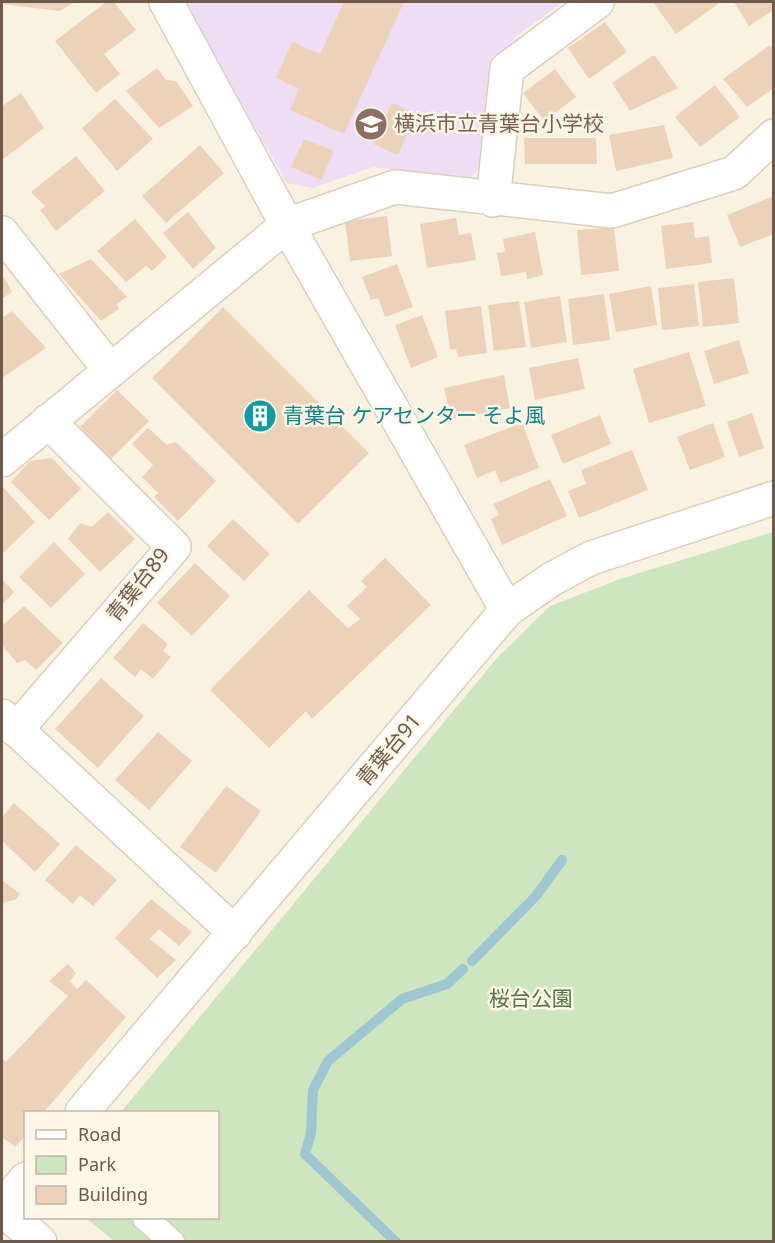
<svg xmlns="http://www.w3.org/2000/svg" width="775" height="1243" viewBox="0 0 775 1243" font-family="'Noto Sans','Noto Sans JP',sans-serif">
<rect width="100%" height="100%" fill="#faf2e0"/>
<!-- education -->
<path fill="#efddf6" d="M183,2H563L515,37L492,74L488,157L470,179L373,167L313,188L287,183Z"/>
<!-- green -->
<path fill="#cde6c0" d="M773,532V1241L115,1242L86,1218H218V1112H121L497,658L550,606L623,578Z"/>
<g fill="none" stroke-linecap="round" stroke-linejoin="round">
<!-- stream -->
<path stroke="#9ec7d2" stroke-width="10" d="M472,961L536,896L562,860
M396,1242L305,1154L311,1133L313,1090L328,1061L402,999L447,984L463,969"/>
</g>
<!-- building -->
<path fill="#edd2ba" d="M2,2H73V3L60,11L2,4Z
M106,2H114L136,30L104,54L120,74L96,93L55,41Z
M344,2H404L344,134L290,110L299,89L276,78L292,42L320,54Z
M653,2H721L676,34Z
M734,2H774V10L749,26Z
M605,22L627,52L589,79L568,48Z
M770,45L774,50V88L747,107L723,79Z
M654,55L678,88L630,111L612,83Z
M157,68L166,80L176,81L193,106L159,128L126,91Z
M555,69L576,97L544,121L523,93Z
M715,85L740,117L700,147L675,117Z
M21,93L44,128L2,160V106Z
M115,99L153,139L117,171L82,128Z
M392,103L416,114L398,155L373,144Z
M664,125L673,158L616,171L609,135Z
M524,138H596L597,164H525Z
M304,139L334,151L321,180L291,167Z
M200,145L224,173L166,223L142,196Z
M76,156L105,191L56,231L40,210L45,206L31,192Z
M774,196V234L740,247L727,215Z
M188,212L216,248L193,269L163,233Z
M387,216L392,256L350,261L345,221Z
M456,218L459,235L471,233L476,260L427,268L420,224Z
M135,219L167,257L152,271L146,266L126,282L97,251Z
M693,222L695,238L709,236L712,263L666,269L661,226Z
M614,227L619,271L581,275L577,230Z
M535,232L543,275L527,279L526,272L501,276L497,253L505,252L503,239Z
M91,259L127,297L117,304L119,309L101,321L59,274Z
M397,264L413,307L385,317L378,298L371,300L362,277Z
M2,274L12,292L2,299Z
M734,278L739,323L703,327L698,282Z
M694,284L699,326L662,330L658,288Z
M651,286L657,325L616,332L609,294Z
M604,294L610,340L573,345L568,299Z
M560,296L567,342L531,348L524,302Z
M519,301L526,347L494,351L488,305Z
M481,306L487,353L458,357L456,349L450,350L445,311Z
M223,307L369,453L298,524L152,378Z
M12,311L46,348L2,378V318Z
M422,315L438,357L411,368L395,325Z
M739,340L749,373L714,384L704,351Z
M689,352L706,406L649,423L633,369Z
M578,358L585,389L535,400L529,368Z
M504,375L510,408L451,419L444,388Z
M117,390L149,421L111,459L80,427Z
M752,413L764,448L739,457L727,422Z
M600,415L611,444L563,464L551,435Z
M522,423L539,468L500,483L495,470L477,478L464,445Z
M713,423L725,457L690,470L677,437Z
M148,428L167,445L176,442L216,481L178,521L154,497L158,493L142,477L153,465L132,444Z
M632,450L648,490L579,518L568,491L586,484L581,470Z
M52,458L81,489L49,520L11,482L30,461Z
M550,479L567,516L502,545L491,519L499,515L493,504Z
M2,486L35,522L2,554Z
M108,512L135,539L100,572L68,539L80,523L92,527Z
M233,519L270,554L244,581L207,546Z
M54,542L85,574L51,608L19,577Z
M385,558L431,605L312,719L306,711L269,748L210,690L309,590L348,628L360,619L347,606L367,587L361,581Z
M195,563L230,596L192,636L157,603Z
M2,579L14,592L2,605Z
M24,606L63,643L36,670L25,660L17,663L2,645V626Z
M143,623L168,644L163,651L171,657L153,679L141,669L135,677L113,658Z
M101,678L144,716L98,768L55,729Z
M158,732L192,761L149,810L115,780Z
M226,786L261,811L216,873L180,847Z
M14,803L60,844L35,872L2,841V817Z
M76,845L117,880L93,906L80,895L73,904L45,880Z
M2,880L20,894L15,900L5,902L2,906Z
M151,899L192,932L179,946L159,929L150,939L176,960L157,978L115,938Z
M68,964L76,973L70,981L77,989L86,980L126,1017L44,1112H26V1135L15,1147L2,1137V1058L6,1062L68,996L49,981Z"/>
<g fill="none" stroke-linecap="round" stroke-linejoin="round">
<!-- pedestrian casing -->
<g stroke="#ddcebd" stroke-width="27">
<path id="pedestrian" d="M145,1218L172,1242"/>
</g>
<!-- minor casing -->
<g stroke="#ddcebd" stroke-width="36">
<path id="minor" d="M166,2L287,225L507,610
M493,200L507,69L597,2
M2,233L110,370
M2,460L287,225L395,187L612,211L734,173L774,136
M2,716L235,933
M16,730L174,547L48,421"/>
</g>
<!-- tertiary casing -->
<g stroke="#ddcebd" stroke-width="36">
<path id="tertiary" d="M82,1112L507,610L552,579L591,558L774,498
M2,1207L26,1179
M2,1209L40,1242"/>
</g>
<!-- pedestrian -->
<use href="#pedestrian" stroke="#fff" stroke-width="24"/>
<!-- minor -->
<use href="#minor" stroke="#fff" stroke-width="33"/>
<!-- tertiary -->
<use href="#tertiary" stroke="#fff" stroke-width="33"/>
</g>
<!-- icons -->
<defs>
<g id="school-disc" transform="scale(1.725)"><circle r="9.5" fill="#8d6e63" stroke="#fef6e6"/><path d="M0-5L7-2L0 1L-7-2ZM-4 1L0 2.5L4 1V4Q0 6-4 4Z" fill="#fff"/></g>
<g id="building-disc" transform="scale(1.725)"><circle r="9.5" fill="#0f9aa8" stroke="#fef6e6"/><path d="M-4-6H4V6H1V3H-1V6H-4ZM-2.5-4.3h1.7v1.8h-1.7ZM.8-4.3h1.7v1.8H.8ZM-2.5-1h1.7V.8h-1.7ZM.8-1h1.7V.8H.8Z" fill="#fff"/></g>
</defs>
<g fill-rule="evenodd">
<use href="#school-disc" x="371" y="124"/>
<use href="#building-disc" x="260" y="416"/>
</g>
<g text-anchor="middle" stroke-width="5" stroke-linejoin="round" paint-order="stroke">
<!-- education labels -->
<g font-size="21" fill="#785e54" stroke="#fef6e6" text-anchor="start">
<text x="394" y="131">横浜市立青葉台小学校</text>
</g>
<!-- culture labels -->
<g font-size="21" fill="#0d838f" stroke="#fef6e6" text-anchor="start">
<text x="283" y="423">青葉台 ケアセンター そよ風</text>
</g>
<!-- street labels -->
<g font-size="21" fill="#6f594a" stroke="#fef6e6">
<text transform="translate(138 585) rotate(-52)" y="7">青葉台89</text>
<text transform="translate(389 750) rotate(-50)" y="7">青葉台91</text>
</g>
<!-- park labels -->
<g font-size="21" fill="#527a45" stroke="#fef6e6">
<text x="531" y="1006">桜台公園</text>
</g>
</g>
<!-- border -->
<rect width="775" height="1243" fill="none" stroke="#6f594a" stroke-width="6"/>
<!-- legend -->
<rect x="24" y="1111" width="195" height="108" fill="#fef6e6" stroke="#c5b7a8" stroke-width="1.5"/>
<rect x="36" y="1130" width="30" height="9" fill="#ffffff" stroke="#c5b7a8" stroke-width="1.5"/>
<text x="78" y="1141" font-size="18" fill="#6f594a">Road</text>
<rect x="36" y="1156" width="30" height="18" fill="#cde6c0" stroke="#c5b7a8" stroke-width="1.5"/>
<text x="78" y="1171" font-size="18" fill="#6f594a">Park</text>
<rect x="36" y="1186" width="30" height="18" fill="#edd2ba" stroke="#c5b7a8" stroke-width="1.5"/>
<text x="78" y="1201" font-size="18" fill="#6f594a">Building</text>
</svg>
